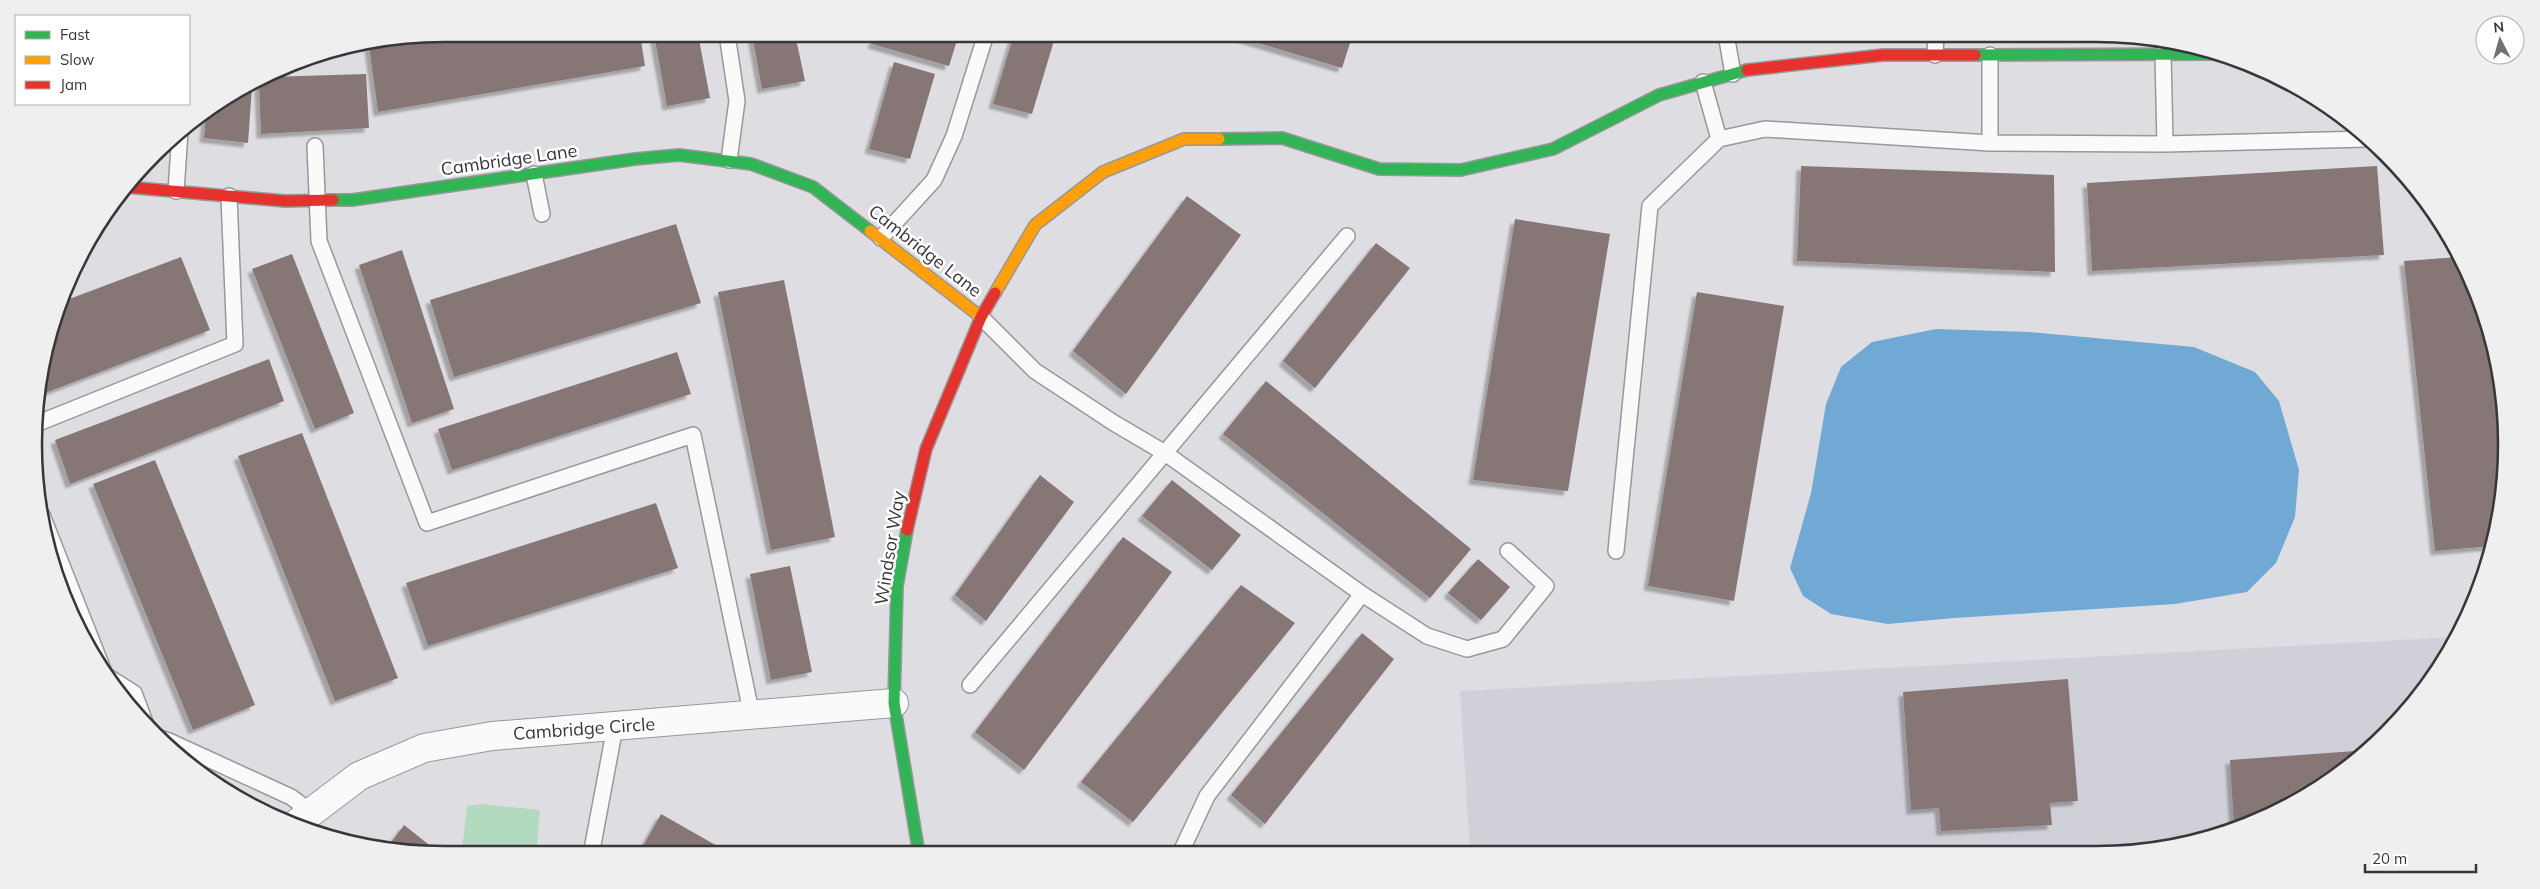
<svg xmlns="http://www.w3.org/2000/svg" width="2540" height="889" viewBox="0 0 2540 889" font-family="Mulish,sans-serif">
<defs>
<filter id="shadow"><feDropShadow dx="-4.5" dy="4.5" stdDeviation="1" flood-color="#0004"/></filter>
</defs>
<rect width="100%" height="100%" fill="#dedee2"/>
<!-- built -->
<path fill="#d0d0d8" d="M2456,637L2451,650L2367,753L2277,813L2149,852L1470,853L1460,691Z"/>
<!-- green -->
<path fill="#b2dabe" d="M482,804L540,810L536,855H470L462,849L467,806Z"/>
<!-- water -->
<path fill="#70aad4" d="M1936,329L2030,332L2194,347L2255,372L2279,401L2299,470L2295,517L2276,563L2247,592L2175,604L1954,618L1888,624L1831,614L1803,596L1790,568L1811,493L1826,404L1841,367L1872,342Z"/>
<!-- building -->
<path fill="#877676" filter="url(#shadow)" d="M441,34H640L645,66L378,112L369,46Z
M654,34H698L710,98L667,106Z
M752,34H795L805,81L762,89Z
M876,34H959L949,66L872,44Z
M1014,34H1056L1032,114L993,104Z
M1228,34H1353L1342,68Z
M894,62L935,74L910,159L869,149Z
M366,74L369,128L261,134L259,83L268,77Z
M252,87L248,143L204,138L206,116Z
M1801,166L2054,175L2055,272L1797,261Z
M2377,166L2384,255L2092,271L2087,183Z
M1187,196L1241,235L1126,394L1073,351Z
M1515,219L1610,234L1568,491L1473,480Z
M676,224L701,303L454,377L430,300Z
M1376,243L1410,268L1315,388L1283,361Z
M402,250L454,409L412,423L359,265Z
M292,254L354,413L315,429L252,269Z
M181,257L210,330L37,396L64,301Z
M2459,257L2484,312L2503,391L2505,471L2493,546L2435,551L2404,261Z
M784,280L835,537L771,550L718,292Z
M1697,292L1784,306L1734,601L1648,586Z
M677,352L691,394L452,470L438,429Z
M269,359L284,401L70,484L55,440Z
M1266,381L1471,549L1430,598L1223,434Z
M302,433L398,678L335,701L238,456Z
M155,460L255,705L193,730L93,484Z
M1040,475L1074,502L986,621L955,595Z
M1172,480L1241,535L1212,570L1142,516Z
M656,503L678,568L428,646L406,583Z
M1123,537L1172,572L1024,770L975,732Z
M1478,559L1510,587L1481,620L1448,593Z
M790,566L812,672L771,680L750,574Z
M1241,585L1295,623L1133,822L1081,782Z
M1362,633L1394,659L1265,824L1231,795Z
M2068,679L2078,801L2050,803L2052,825L1941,831L1939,808L1911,810L1903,692Z
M2369,750L2277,813L2234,826L2230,760Z
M661,814L733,855H638Z
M404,825L442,855L387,848Z
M1248,845L1258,854H1241Z"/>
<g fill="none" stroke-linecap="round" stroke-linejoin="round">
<!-- lane casing -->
<g stroke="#98989a" stroke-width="18">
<path id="lane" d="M727,34L737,101L729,160
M1726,34L1733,74
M2163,54L2165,144
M1935,55L1936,34
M1719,139L1765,129L1990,143L2165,144L2367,139
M1990,143V55
M315,146L319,241L427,523L693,435L752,716
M534,174L542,214
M176,191L180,132
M881,238L934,180L954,136L986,34
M981,317L1035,371L1114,423L1165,453L1362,594L1427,636L1467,649L1503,639L1546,586L1508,551
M36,424L235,344L229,196
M42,515L106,677
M1616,551L1650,206L1719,139L1703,82
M107,676L134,693L146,725
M970,685L1347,236
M157,737L169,741L291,797L311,812
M1180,854L1207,796L1362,594
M591,855L615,727"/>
</g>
<!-- street casing -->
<g stroke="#98989a" stroke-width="30">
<path id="street" d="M297,823L359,776L424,748L492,736L894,703"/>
</g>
<!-- fast casing -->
<g stroke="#98989a" stroke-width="14">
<path id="fast" d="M1975,55L2217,54
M1219,139L1282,138L1379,169L1461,170L1553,149L1659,95L1747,70
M333,200H352L635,159L679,155L751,164L813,187L870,231
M907,530L897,586L894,703L919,854"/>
</g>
<!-- slow casing -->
<g stroke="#98989a" stroke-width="14">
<path id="slow" d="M870,231L981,317
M995,293L1035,225L1103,172L1184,139H1219"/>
</g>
<!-- jam casing -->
<g stroke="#98989a" stroke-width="14">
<path id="jam" d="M1747,70L1883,55H1975
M126,187L285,201L333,200
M907,530L926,449L981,317L995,293"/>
</g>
<!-- lane -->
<use href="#lane" stroke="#fafafb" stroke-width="15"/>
<!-- street -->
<use href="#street" stroke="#fafafb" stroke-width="28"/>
<!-- fast -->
<use href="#fast" stroke="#30b455" stroke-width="11"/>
<!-- slow -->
<use href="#slow" stroke="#ff9f0a" stroke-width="11"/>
<!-- jam -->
<use href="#jam" stroke="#e5322d" stroke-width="11"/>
</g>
<g text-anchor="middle" stroke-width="5" stroke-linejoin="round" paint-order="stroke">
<!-- street labels -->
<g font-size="18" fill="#37373a" stroke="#fff">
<text transform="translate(509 160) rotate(-8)" y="6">Cambridge Lane</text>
<text transform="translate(925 251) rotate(38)" y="6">Cambridge Lane</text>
<text transform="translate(890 548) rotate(-81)" y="6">Windsor Way</text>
<text transform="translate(584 729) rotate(-4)" y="6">Cambridge Circle</text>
</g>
</g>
<!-- crop -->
<path d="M0 0H2540V889H0ZM444 42H2096A402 402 0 0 1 2498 444V444A402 402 0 0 1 2096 846H444A402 402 0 0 1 42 444V444A402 402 0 0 1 444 42Z" fill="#efefef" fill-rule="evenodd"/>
<path fill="none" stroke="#37373a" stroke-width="2.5" d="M444 42H2096A402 402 0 0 1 2498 444V444A402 402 0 0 1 2096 846H444A402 402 0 0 1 42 444V444A402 402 0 0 1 444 42Z"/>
<!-- legend -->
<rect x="15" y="15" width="175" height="90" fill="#ffffff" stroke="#afafb0"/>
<rect x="25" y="31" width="25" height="8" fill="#30b455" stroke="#afafb0"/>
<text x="60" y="40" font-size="15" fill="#37373a">Fast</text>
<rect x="25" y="56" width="25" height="8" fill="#ff9f0a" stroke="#afafb0"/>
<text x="60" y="65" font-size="15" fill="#37373a">Slow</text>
<rect x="25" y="81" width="25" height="8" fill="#e5322d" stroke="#afafb0"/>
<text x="60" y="90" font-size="15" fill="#37373a">Jam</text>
<!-- north arrow -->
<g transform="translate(2500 40) rotate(354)"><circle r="24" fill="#ffffff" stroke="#afafb0"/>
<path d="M0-4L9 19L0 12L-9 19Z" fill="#717175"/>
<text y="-8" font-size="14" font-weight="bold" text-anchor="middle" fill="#37373a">N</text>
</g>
<!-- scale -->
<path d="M2365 864v8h111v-8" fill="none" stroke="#37373a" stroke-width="2.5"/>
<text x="2372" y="864" font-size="15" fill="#37373a" stroke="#ffffff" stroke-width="4" paint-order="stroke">20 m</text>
</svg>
